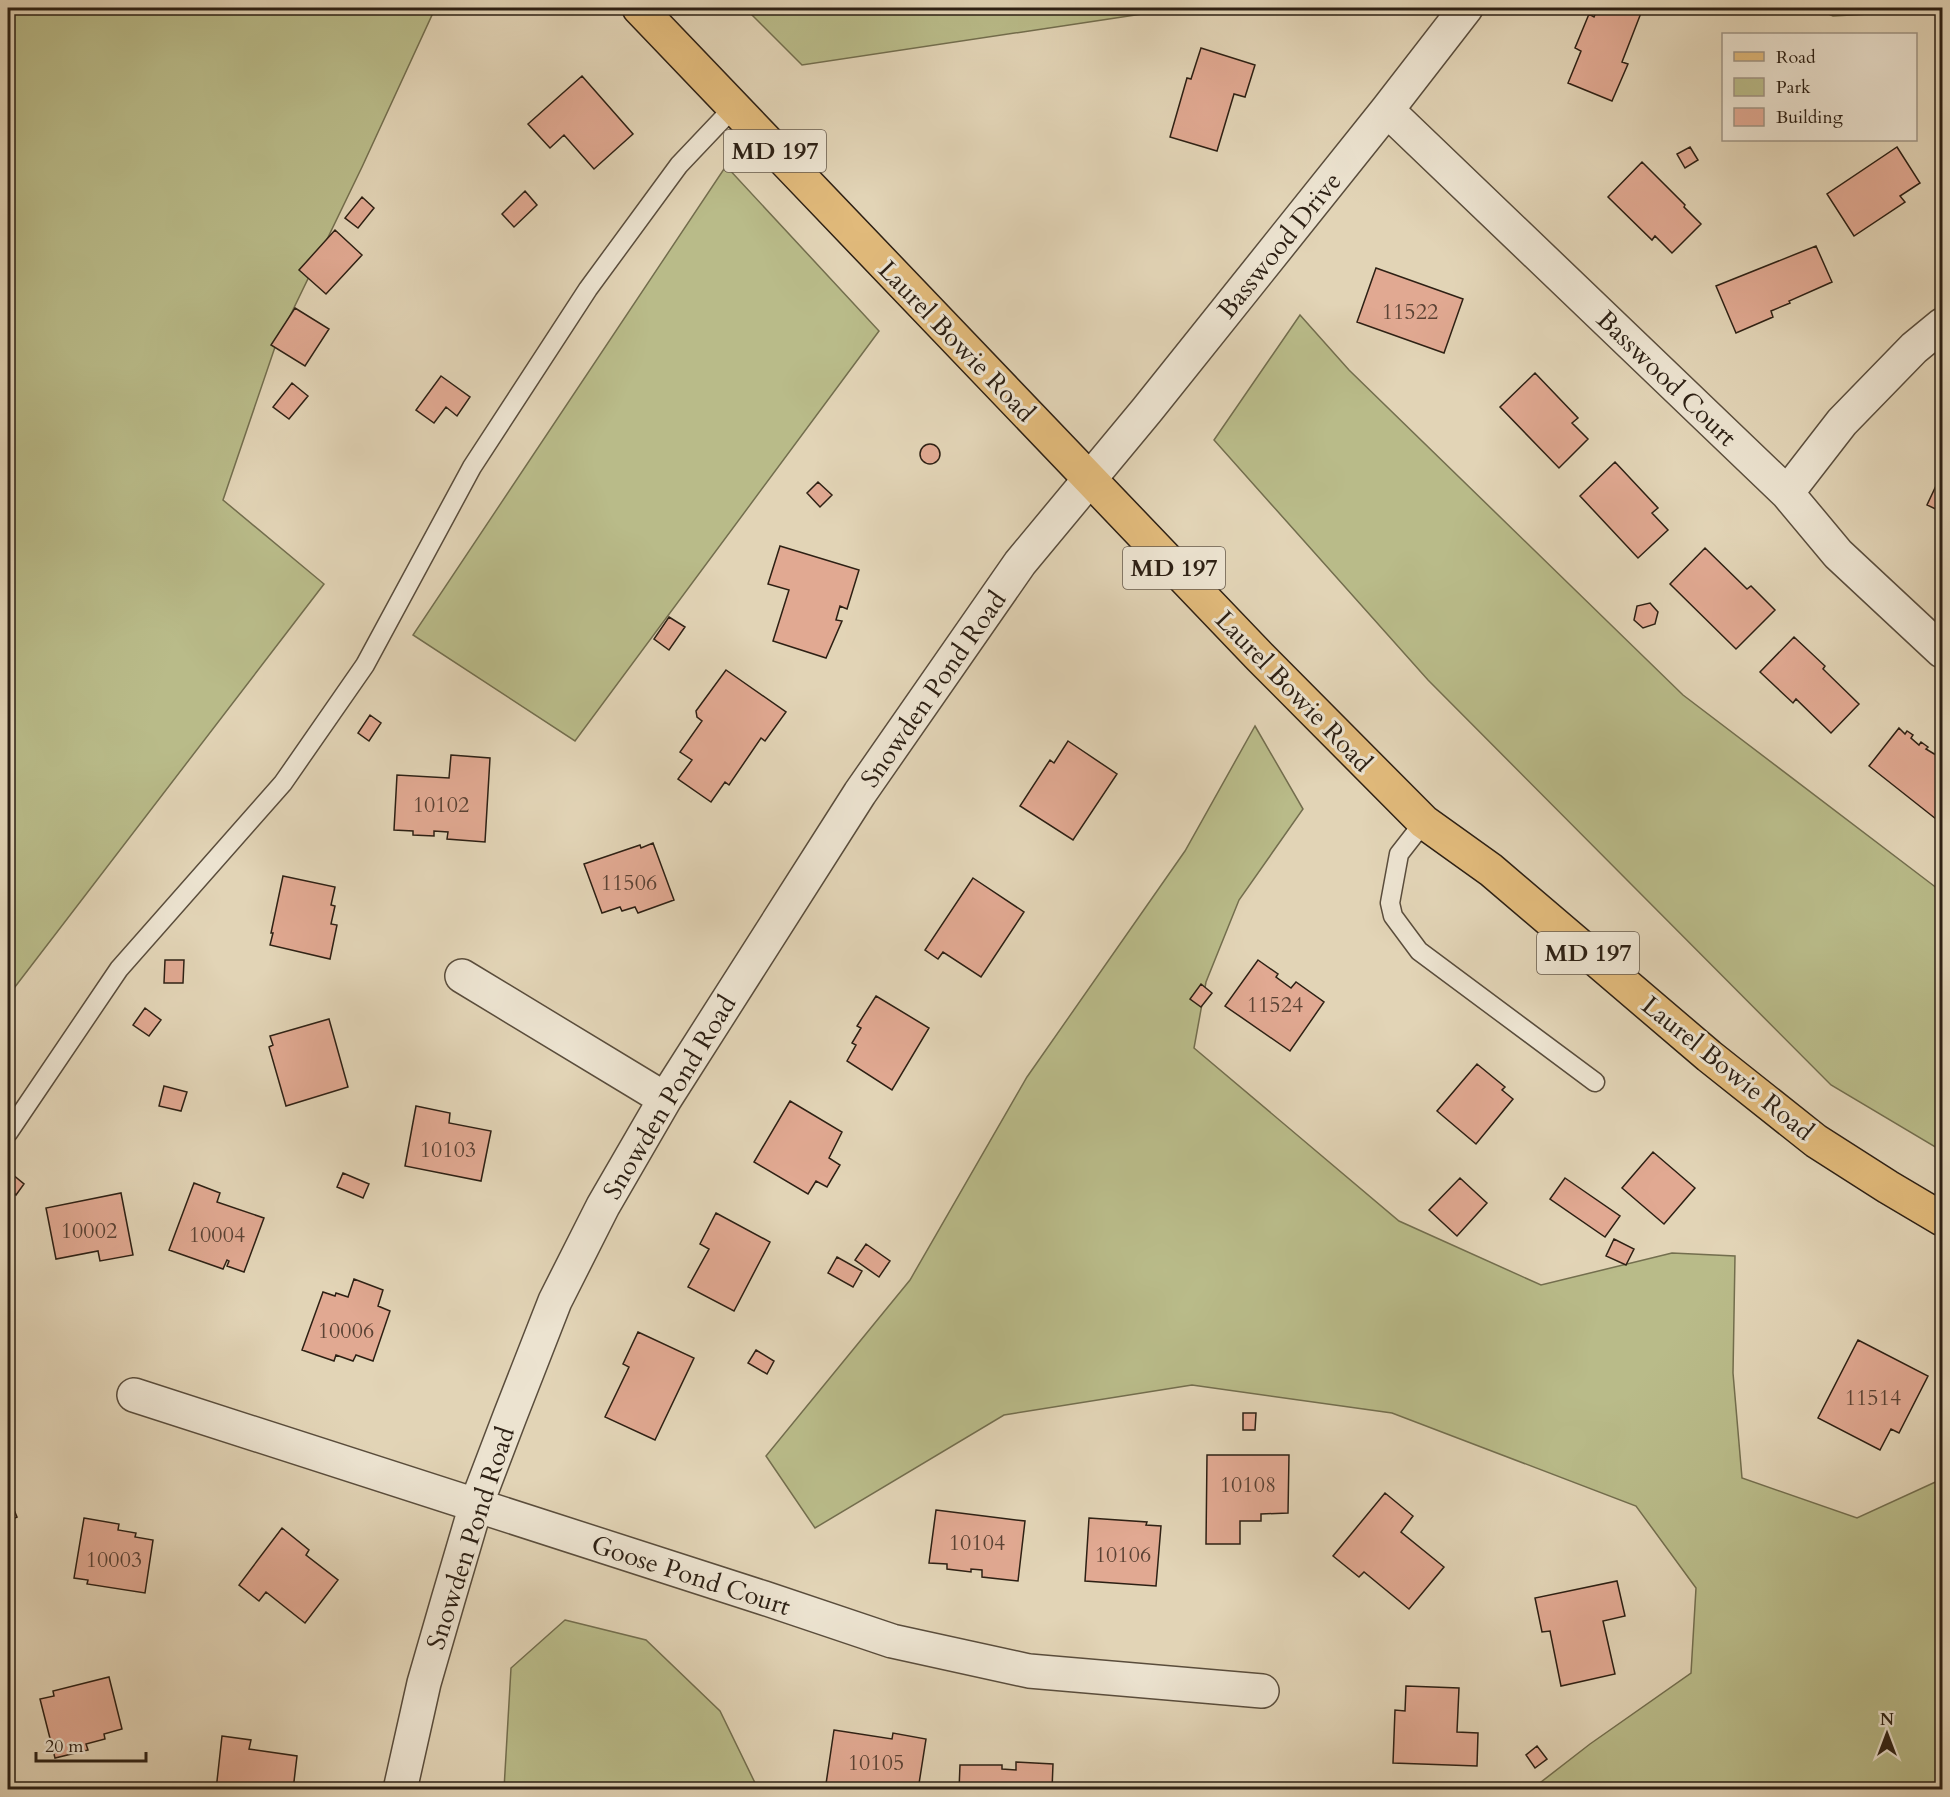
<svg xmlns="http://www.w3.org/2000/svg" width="1950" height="1797" viewBox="0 0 1950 1797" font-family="Cardo,serif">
<rect width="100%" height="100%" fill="#e2d4b6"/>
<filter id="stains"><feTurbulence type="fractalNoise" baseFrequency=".00333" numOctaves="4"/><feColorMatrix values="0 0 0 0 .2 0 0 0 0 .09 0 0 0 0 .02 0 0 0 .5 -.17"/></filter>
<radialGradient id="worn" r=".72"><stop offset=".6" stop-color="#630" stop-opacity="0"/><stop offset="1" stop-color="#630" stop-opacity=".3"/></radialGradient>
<!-- green -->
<path fill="#b9bb89" stroke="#736e4e" stroke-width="1.5" d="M8,8H437L433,13L362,167L275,347L223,500L324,584L8,996Z
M745,8H1170L1162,11L802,65Z
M1814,8H1942V10L1833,16Z
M726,166L879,331L575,741L413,635Z
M1300,315L1349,370L1683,695L1942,892V1151L1831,1085L1428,680L1214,440Z
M1255,726L1303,809L1239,900L1206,982L1194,1048L1399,1221L1541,1285L1672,1253L1735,1256L1733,1373L1742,1478L1857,1518L1942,1479V1789H1532L1590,1744L1691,1673L1696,1588L1636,1506L1392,1413L1192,1385L1004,1415L815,1528L766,1456L910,1280L1027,1077L1185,851Z
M565,1620L646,1640L720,1711L758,1789H504L511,1668Z"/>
<!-- building -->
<path fill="#e1a992" stroke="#2d2014" stroke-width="1.5" d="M1598,8H1627L1641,13L1622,62L1628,64L1612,101L1568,83L1581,51L1575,48L1589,14L1594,17Z
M1201,48L1255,65L1245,97L1234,94L1217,151L1170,137L1187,78L1191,79Z
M582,76L633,134L594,169L564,135L550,148L528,124Z
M1690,147L1698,160L1685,168L1677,154Z
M1897,147L1920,183L1900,196L1905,202L1854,236L1827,194Z
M1642,162L1685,205L1684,207L1701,224L1672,253L1655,236L1652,240L1608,197Z
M525,191L537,205L514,227L502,214Z
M362,197L374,208L358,228L345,218Z
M335,230L362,255L326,294L299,270Z
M1816,246L1832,282L1789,301L1790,303L1771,311L1773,317L1736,333L1716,286Z
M1376,268L1463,299L1444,353L1357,322Z
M295,308L329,329L305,366L271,345Z
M1535,373L1578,418L1572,423L1588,439L1559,468L1500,407Z
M441,376L470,397L457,416L446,407L434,423L416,410Z
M292,383L308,396L289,419L273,407Z
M920 454a10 10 0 1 1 20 0a10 10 0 1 1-20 0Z
M1615,462L1658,508L1652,513L1668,530L1638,558L1580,496Z
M1942,473V512L1927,505Z
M818,482L832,495L820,507L807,493Z
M780,546L859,570L847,609L840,606L836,620L842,621L826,658L773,641L789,590L768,584Z
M1705,548L1747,589L1751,586L1775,610L1736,649L1670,584Z
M1650,603L1658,612L1655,624L1643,628L1634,620L1637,606Z
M669,617L685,627L669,650L654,639Z
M1794,637L1825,666L1823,669L1859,704L1831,733L1796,699L1793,703L1760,672Z
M726,670L786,712L765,741L761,738L729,785L725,782L711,802L678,779L692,760L680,752L702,721L697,717L696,711Z
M370,715L381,723L369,741L358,733Z
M1899,728L1905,734L1907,731L1913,735L1911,738L1919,745L1921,742L1928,747L1926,749L1941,758L1939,761L1942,763V810L1936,819L1869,766Z
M1068,741L1117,774L1073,840L1020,806L1050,760L1054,763Z
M451,755L490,758L485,842L447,839L448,832L434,831V836L413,835V831L394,830L397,775L449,778Z
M653,843L674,900L638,913L635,907L622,911L620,907L602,913L584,864L640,845L641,848Z
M283,876L335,887L331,905L335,906L331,924L337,925L330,959L270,945L273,933H271Z
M973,878L1024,912L981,977L943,952L938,959L925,950Z
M165,960H184L183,983H164Z
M1258,960L1278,974L1276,977L1291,988L1296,982L1324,1002L1290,1051L1225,1006Z
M1201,984L1212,993L1201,1007L1190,999Z
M876,996L929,1028L892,1090L847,1061L856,1045L852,1043L861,1028L857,1026Z
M145,1008L161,1020L149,1036L133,1025Z
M329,1019L348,1087L286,1106L269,1047L273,1045L270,1036Z
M1477,1064L1505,1087L1502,1090L1513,1099L1476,1144L1437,1111Z
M164,1086L187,1092L181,1111L159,1106Z
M790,1101L842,1132L829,1158L840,1165L827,1187L816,1181L808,1194L754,1162Z
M416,1106L450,1113L449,1123L491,1131L481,1181L405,1166Z
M1653,1152L1695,1188L1664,1224L1622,1188Z
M343,1173L369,1184L363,1198L337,1187Z
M12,1174L24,1184L16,1195L8,1187V1180Z
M1460,1178L1487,1203L1457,1236L1429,1210Z
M1565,1178L1620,1216L1605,1237L1550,1199Z
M194,1183L220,1193L217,1202L264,1218L244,1272L227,1266L229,1261L227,1260L223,1269L169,1250Z
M121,1193L133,1255L100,1261L98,1251L56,1259L46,1208Z
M716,1213L770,1242L734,1311L688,1287L709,1249L700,1244Z
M1614,1239L1634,1249L1626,1265L1606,1256Z
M866,1244L890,1261L879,1277L855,1260Z
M837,1257L862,1271L853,1287L828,1273Z
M354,1279L383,1290L378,1306L390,1311L373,1361L356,1355L353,1361L336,1355L334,1361L302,1350L323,1292L335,1296L336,1293L348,1297Z
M638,1332L694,1358L655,1440L605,1417L629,1367L623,1364Z
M1858,1340L1928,1376L1899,1433L1891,1429L1880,1450L1818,1418Z
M756,1350L774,1361L767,1374L748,1363Z
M1243,1413H1256L1255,1430H1243Z
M1207,1455H1289L1288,1513L1261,1514V1521H1240V1544H1206Z
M1385,1493L1413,1516L1401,1532L1444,1567L1409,1609L1364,1572L1359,1577L1333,1556Z
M8,1495L17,1517L8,1521Z
M936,1510L1025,1521L1018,1581L982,1577V1570L971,1569V1572L947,1569V1564L929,1563Z
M84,1518L119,1524L118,1530L136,1533L135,1537L153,1540L145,1593L87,1584L88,1580L74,1578Z
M1089,1518L1147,1522L1146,1525L1161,1526L1156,1586L1085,1581Z
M282,1528L309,1550L306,1555L338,1580L305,1623L266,1592L259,1601L239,1585Z
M1617,1581L1625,1616L1603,1621L1615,1674L1561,1686L1550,1631L1542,1632L1535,1598Z
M109,1677L122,1729L104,1734L105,1739L86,1744L88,1750L55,1758L40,1699L54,1696L53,1691Z
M1406,1686L1459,1688L1457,1732L1478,1733L1477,1766L1393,1763L1395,1710L1405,1711Z
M834,1730L892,1739L893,1733L926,1739L918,1790H860L826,1784Z
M222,1736L251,1740L249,1749L297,1756L293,1790H216Z
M1537,1746L1547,1759L1535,1768L1526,1755Z
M1016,1762L1053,1764L1052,1790H959L960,1765H1002V1769L1016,1770Z
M1091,1785L1131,1790H1090Z"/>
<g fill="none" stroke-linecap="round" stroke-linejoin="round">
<!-- service casing -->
<g stroke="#5a4d3c" stroke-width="21">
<path id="service" d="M1424,822L1399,854L1390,903L1393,916L1419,951L1595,1082
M8,1133L119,969L283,783L365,665L472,467L588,289L679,165L734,107"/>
</g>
<!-- minor casing -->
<g stroke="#5a4d3c" stroke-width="36">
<path id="minor" d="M1387,110L1787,493L1838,554L1942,651
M1787,493L1842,422L1914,348L1942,325
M462,976L665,1099
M134,1395L764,1598L892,1641L1029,1671L1262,1691
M400,1790L424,1683L448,1600L476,1505L510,1416L555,1301L603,1206L665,1099L860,793L1020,563L1147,410L1387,110L1466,8"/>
</g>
<!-- primary casing -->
<g stroke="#2d2014" stroke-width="36">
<path id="primary" d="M639,8L1260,657L1424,822L1491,870L1709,1056L1816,1141L1888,1187L1942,1219"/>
</g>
<!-- service -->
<use href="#service" stroke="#ece3d0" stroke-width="18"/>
<!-- minor -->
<use href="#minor" stroke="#ece3d0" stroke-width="33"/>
<!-- primary -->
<use href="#primary" stroke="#e1ba7b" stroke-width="33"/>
</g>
<g text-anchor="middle" stroke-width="6" stroke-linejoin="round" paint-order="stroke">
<!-- number labels -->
<g font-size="22" fill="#5a4234">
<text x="1410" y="319">11522</text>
<text x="441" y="812">10102</text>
<text x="629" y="890">11506</text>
<text x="1275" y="1012">11524</text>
<text x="448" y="1157">10103</text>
<text x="89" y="1238">10002</text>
<text x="217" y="1242">10004</text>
<text x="346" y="1338">10006</text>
<text x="1873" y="1405">11514</text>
<text x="1248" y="1492">10108</text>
<text x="977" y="1550">10104</text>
<text x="1123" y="1562">10106</text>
<text x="114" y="1567">10003</text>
<text x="876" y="1770">10105</text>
</g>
<!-- shield labels -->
<g fill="#ece3d0" stroke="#665a4c" stroke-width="1.5">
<rect x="724" y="130" width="102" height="42" rx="4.5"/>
<rect x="1123" y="547" width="102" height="42" rx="4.5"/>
<rect x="1537" y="932" width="102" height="42" rx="4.5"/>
</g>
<g font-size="24" font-weight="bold" fill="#2d2014">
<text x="775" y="159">MD 197</text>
<text x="1174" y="576">MD 197</text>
<text x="1588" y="961">MD 197</text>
</g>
<!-- street labels -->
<g font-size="26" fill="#2d2014" stroke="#ece3d0">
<text transform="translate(1279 245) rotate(-51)" y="9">Basswood Drive</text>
<text transform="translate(957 341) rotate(46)" y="9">Laurel Bowie Road</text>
<text transform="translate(1667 378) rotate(44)" y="9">Basswood Court</text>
<text transform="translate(933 689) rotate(-55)" y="9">Snowden Pond Road</text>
<text transform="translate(1294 691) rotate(46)" y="9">Laurel Bowie Road</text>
<text transform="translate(1728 1068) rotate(39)" y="9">Laurel Bowie Road</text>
<text transform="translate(669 1097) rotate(-59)" y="9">Snowden Pond Road</text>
<text transform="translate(470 1538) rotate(-72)" y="9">Snowden Pond Road</text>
<text transform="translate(691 1575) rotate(18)" y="9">Goose Pond Court</text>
</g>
</g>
<!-- margin -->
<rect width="1950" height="1797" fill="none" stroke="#e2d4b6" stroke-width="30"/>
<rect x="9" y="9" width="1932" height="1779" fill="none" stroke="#2d2014" stroke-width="3"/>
<rect x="15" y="15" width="1920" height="1767" fill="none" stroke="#2d2014" stroke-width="1.5"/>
<!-- legend -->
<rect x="1722" y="33" width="195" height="108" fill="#ece3d0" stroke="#a09585" stroke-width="1.5"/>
<rect x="1734" y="52" width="30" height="9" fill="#e1ba7b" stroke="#a09585" stroke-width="1.5"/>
<text x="1776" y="63" font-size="18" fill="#2d2014">Road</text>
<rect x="1734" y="78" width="30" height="18" fill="#b9bb89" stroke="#a09585" stroke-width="1.5"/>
<text x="1776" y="93" font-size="18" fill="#2d2014">Park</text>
<rect x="1734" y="108" width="30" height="18" fill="#e1a992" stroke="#a09585" stroke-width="1.5"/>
<text x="1776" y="123" font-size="18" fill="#2d2014">Building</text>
<!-- north arrow -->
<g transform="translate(1887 1734)" stroke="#ece3d0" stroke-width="4.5" paint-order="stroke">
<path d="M0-4.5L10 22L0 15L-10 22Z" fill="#2d2014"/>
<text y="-9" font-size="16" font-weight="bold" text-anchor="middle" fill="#2d2014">N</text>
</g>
<!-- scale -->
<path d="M36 1752v9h110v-9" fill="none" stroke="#2d2014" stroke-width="3"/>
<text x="45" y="1752" font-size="18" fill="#2d2014" stroke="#ece3d0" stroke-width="4.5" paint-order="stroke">20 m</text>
<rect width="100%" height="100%" filter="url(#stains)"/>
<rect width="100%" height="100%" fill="url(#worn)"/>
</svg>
